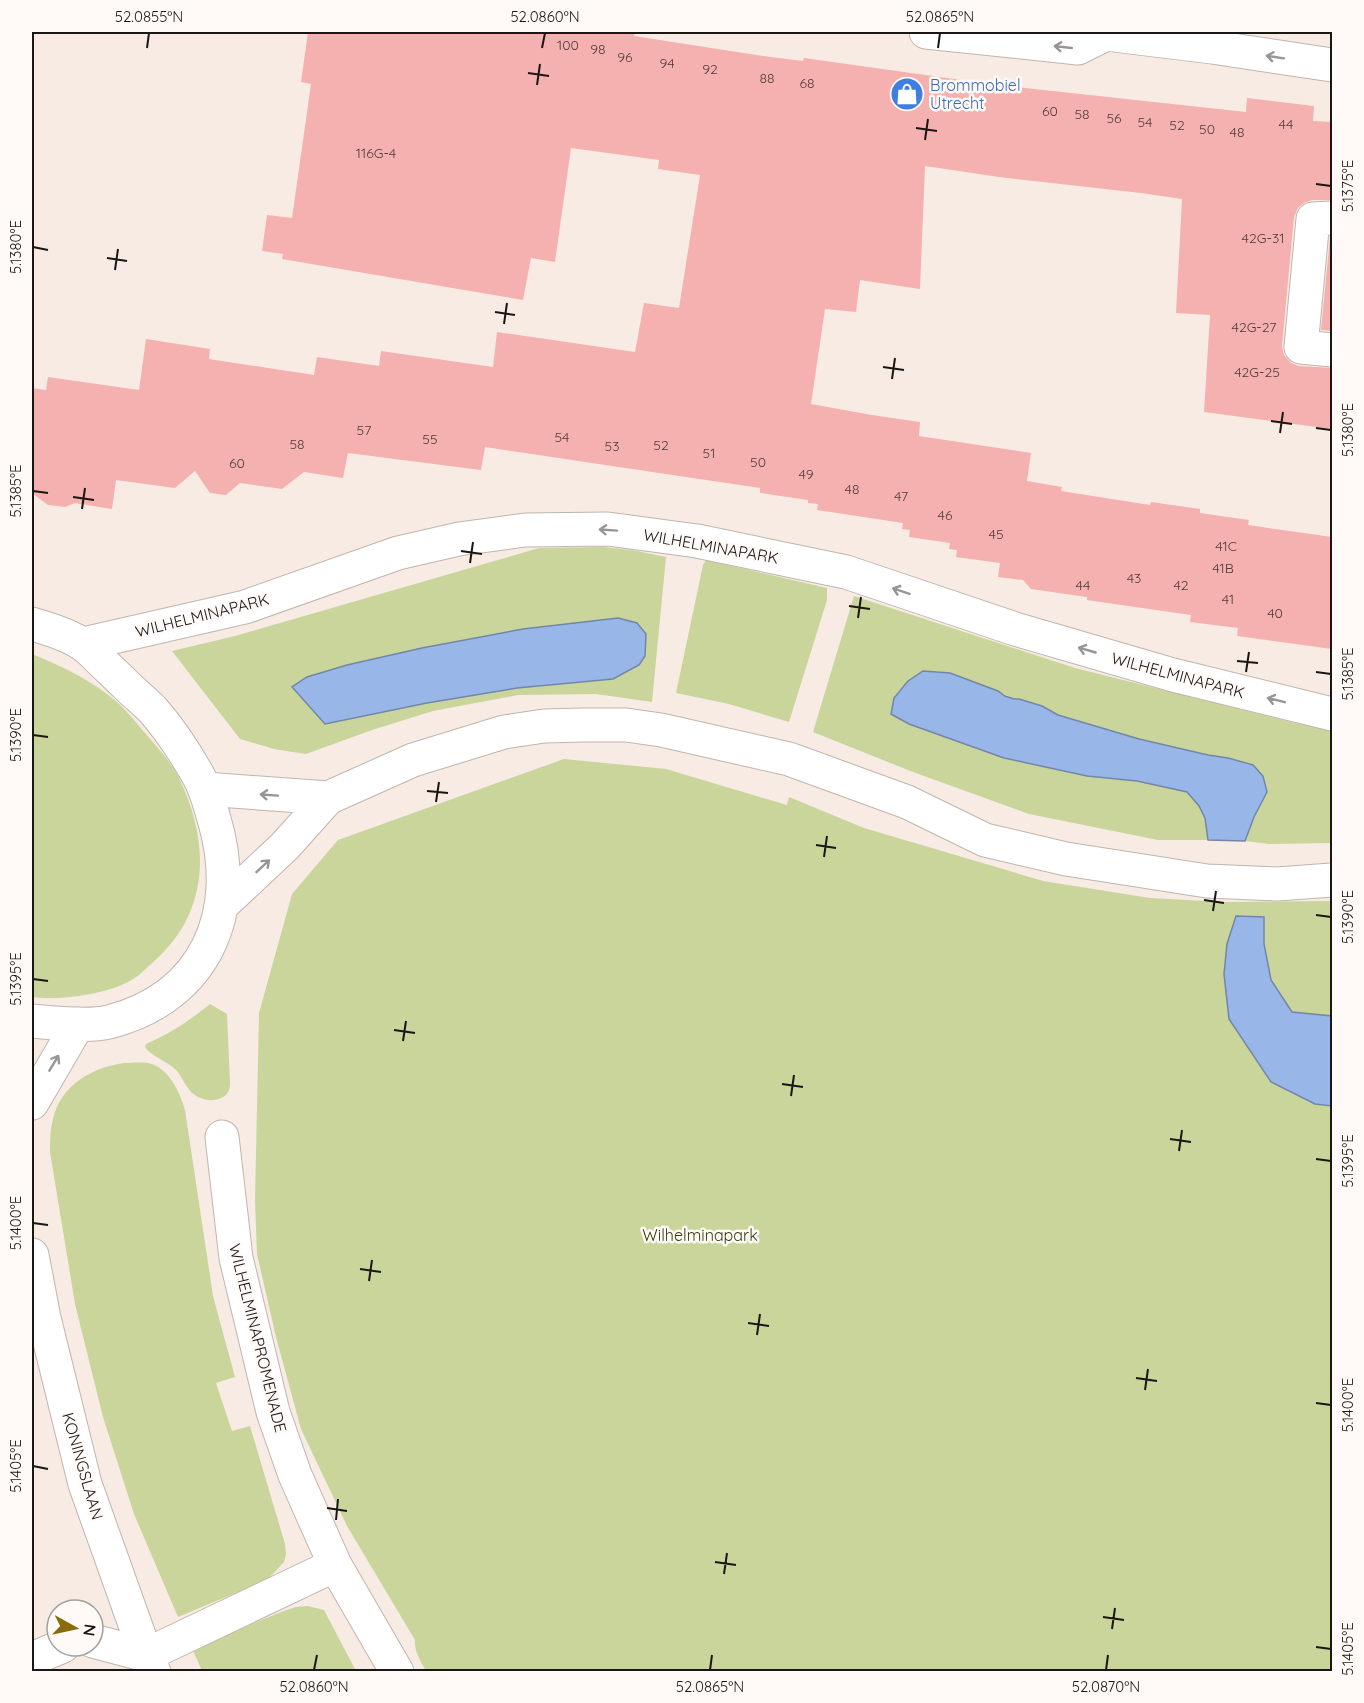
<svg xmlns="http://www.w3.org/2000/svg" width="1364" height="1703" viewBox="0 0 1364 1703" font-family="Quicksand,sans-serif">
<rect width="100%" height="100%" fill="#f7ebe4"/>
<!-- green -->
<path fill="#c9d59b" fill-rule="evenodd" d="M603,547L632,550L666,557L652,702L596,694L518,695L433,711L372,730L306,754L274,749L240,739L172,651L235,636L539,548ZM422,648L613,679L517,688L427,703L307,677L346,665Z
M706,560L827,588V600L789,722L729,704L676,693L703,565Z
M854,596L1075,668L1295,723L1332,730V843L1269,844L1245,841L1254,817L1228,758L1208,755L1139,739L1058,715L1042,706L1014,699L998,691L923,671L908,681L894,698L909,724L1004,758L1087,776L1137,781L1187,792L1199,806L1205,818L1208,840H1158L1029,814L913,772L813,732Z
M32,654C62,666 93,681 118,703C128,712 137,724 146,734C157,747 171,762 179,778C211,844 210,914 151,964C145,969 140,975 133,979C111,994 58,1001 32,997Z
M564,759L666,769L787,805L789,797L864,828L1043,881L1150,898L1224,902L1332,901V1671H426C421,1662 414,1651 415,1640L347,1526L301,1429L276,1337L257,1254L255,1201L259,1013L292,894L338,840Z
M210,1004L227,1014L230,1083C230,1090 228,1095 221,1098C210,1103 195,1099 188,1088C183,1082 181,1074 175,1069C167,1062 149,1054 145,1047L146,1044C170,1034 190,1020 210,1004Z
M124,1063C131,1063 140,1062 148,1063C169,1067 180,1093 185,1110L213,1296L235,1377L216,1383L232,1431L250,1426L285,1544L286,1554L284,1562L267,1580L178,1617L134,1514L103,1417L75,1304L50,1152C50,1141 50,1130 53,1119C61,1085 91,1068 124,1063Z
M308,1606L324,1610L356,1671H202L192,1648L281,1612L296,1607Z"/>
<!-- water -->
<path fill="#99b6e9" stroke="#7386a9" stroke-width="1.5" d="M618,618L637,623L646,634L645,656L639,665L613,679L517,688L427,703L325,724L292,687L307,677L347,665L422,648L523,629Z
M923,671L950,673L998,691L1005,696L1014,699H1019L1042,706L1058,715L1139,739L1208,755L1228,758L1253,765L1263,776L1267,792L1254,817L1245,841L1208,840L1205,818L1199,806L1187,792L1137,781L1087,776L1004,758L909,724L891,714L894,698L908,681Z
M1236,916L1264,917V944L1271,980L1292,1012L1332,1016V1106L1315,1104L1271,1082L1229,1019L1224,974L1227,944Z"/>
<!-- building -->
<path fill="#f5b1af" d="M308,32H635L634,36L763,56L803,61L804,58L997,85L1246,112L1247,98L1314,106L1313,121L1332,122V200H1312L1304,203L1298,208L1294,217L1282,346L1284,355L1291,363L1299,366L1332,368V429L1204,412L1210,315L1176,313L1182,199L1141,193L999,177L925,166L920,289L860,280L856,312L825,309L811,404L872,415L920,422L919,436L1031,453L1027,481L1062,487L1061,491L1150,505L1151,502L1200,509V513L1249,520L1248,525L1332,537V649L1237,636L1238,628L1190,622L1191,615L1087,600V597L1031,589L1023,580L998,577L1000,563L956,557L957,550L949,549L950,543L909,537L910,530L902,529L903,523L817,510L818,504L808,503V500L760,493V488L485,447L481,470L348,453L343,478L304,472L282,489L240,483L226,495L210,493L195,471L175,488L116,480L112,509L75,503L65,507L48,505L32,493V388L46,390L48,377L139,390L146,339L210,349L209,359L314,375L317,357L379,366L381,351L493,367L497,332L635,352L644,303L679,308L700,175L658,169L659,160L571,148L555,262L531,258L523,300L282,259L283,254L262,251L267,215L292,218L311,84L301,82Z
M1330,237H1332V331L1321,330Z"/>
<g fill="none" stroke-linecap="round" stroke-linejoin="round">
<!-- minor casing -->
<g stroke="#c0b5ae" stroke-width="35">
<path id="minor" d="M926,32L1078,48L1106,34L1212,47L1332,65
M1332,218L1313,219L1301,347L1332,350
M32,624C46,628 70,636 82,644C87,647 92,652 96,656C106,666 116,675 125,684C134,693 144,701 152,709C170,729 186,754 199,777C206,790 210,805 214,819C242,912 206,997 109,1022C88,1027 53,1023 32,1021
M83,644L245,607L398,553L459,539L525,530L608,529L697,541L846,572L1015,629L1173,675L1332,714
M205,789L328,798
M221,906L285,846L328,798L413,760L504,732L544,726L583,725H626L661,730L789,759L907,802L985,840L1066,859L1207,881L1277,884L1332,880
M32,1103L78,1024
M222,1137L236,1258L273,1412L295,1475L335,1565L397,1672
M32,1255L44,1318L85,1484L146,1655L154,1672
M93,1641L146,1655
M146,1655L335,1565
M32,1659L63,1646"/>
</g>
<!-- minor -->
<use href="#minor" stroke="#fff" stroke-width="33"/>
</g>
<!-- one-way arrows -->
<defs><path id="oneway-shaft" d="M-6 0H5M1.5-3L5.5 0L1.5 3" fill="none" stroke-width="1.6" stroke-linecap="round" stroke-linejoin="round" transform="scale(1.5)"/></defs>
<g stroke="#989695">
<use href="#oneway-shaft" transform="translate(1063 47) rotate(-174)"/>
<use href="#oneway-shaft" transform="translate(1275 57) rotate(-171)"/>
<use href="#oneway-shaft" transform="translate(608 530) rotate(-176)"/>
<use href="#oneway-shaft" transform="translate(901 591) rotate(-161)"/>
<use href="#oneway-shaft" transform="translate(1087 650) rotate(-164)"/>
<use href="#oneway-shaft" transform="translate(1276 700) rotate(-166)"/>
<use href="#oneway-shaft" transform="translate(269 795) rotate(-176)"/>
<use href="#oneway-shaft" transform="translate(263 866) rotate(-43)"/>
<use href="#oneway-shaft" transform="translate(54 1063) rotate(-59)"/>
</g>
<!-- ticks -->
<path fill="none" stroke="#1a1613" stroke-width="2" d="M147,48L149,33M542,48L545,33M938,48L940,33M528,73L549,76M537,85L540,64M916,128L937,131M925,140L928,119M1316,184L1331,186M33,247L48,250M107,258L127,261M115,270L118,249M495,312L515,315M504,324L507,303M883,367L904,370M892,379L895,358M1271,421L1292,424M1316,428L1331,430M1280,433L1283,412M33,491L48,493M73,497L94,500M82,509L85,488M461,551L482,554M470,563L473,542M849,606L870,609M858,618L861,597M1237,661L1258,663M1246,672L1249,652M1316,672L1331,674M33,735L48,737M427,791L448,793M436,802L439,782M816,845L836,848M824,857L827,836M1204,900L1224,903M1213,911L1216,891M1316,915L1331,917M33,979L48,981M394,1030L415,1033M403,1041L406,1021M782,1084L803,1087M791,1096L794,1075M1170,1139L1191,1142M1179,1151L1182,1130M1316,1159L1331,1161M33,1223L48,1225M360,1269L381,1272M369,1281L372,1260M748,1323L769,1326M757,1335L760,1314M1136,1378L1157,1381M1145,1390L1148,1369M1316,1403L1331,1405M33,1466L48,1469M327,1508L347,1511M336,1520L338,1499M715,1562L736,1565M724,1574L727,1553M1103,1617L1124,1620M1112,1629L1115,1608M1316,1647L1331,1649M314,1670L317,1655M710,1670L712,1655M1106,1670L1108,1655"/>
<!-- icons -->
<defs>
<g id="shop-disc" transform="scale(1.725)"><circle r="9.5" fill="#3f7fe0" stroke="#fffaf7"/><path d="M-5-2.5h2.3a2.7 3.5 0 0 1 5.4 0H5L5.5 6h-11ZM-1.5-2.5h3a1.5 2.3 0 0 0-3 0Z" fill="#fff"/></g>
</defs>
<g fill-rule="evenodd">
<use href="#shop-disc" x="907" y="94"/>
</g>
<g text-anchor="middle" stroke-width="5" stroke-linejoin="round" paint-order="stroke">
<!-- number labels -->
<g font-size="14" fill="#513d3a">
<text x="568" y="50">100</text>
<text x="598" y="54">98</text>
<text x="625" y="62">96</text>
<text x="667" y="68">94</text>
<text x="710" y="74">92</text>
<text x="767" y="83">88</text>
<text x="807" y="88">68</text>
<text x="1050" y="116">60</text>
<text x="1082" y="119">58</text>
<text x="1114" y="123">56</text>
<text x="1145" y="127">54</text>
<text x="1286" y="129">44</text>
<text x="1177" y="130">52</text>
<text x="1207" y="134">50</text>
<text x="1237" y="137">48</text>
<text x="376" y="158">116G-4</text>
<text x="1263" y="243">42G-31</text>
<text x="1254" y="332">42G-27</text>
<text x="1257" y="377">42G-25</text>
<text x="364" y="435">57</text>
<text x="562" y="442">54</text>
<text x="430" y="444">55</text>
<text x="297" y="449">58</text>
<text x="661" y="450">52</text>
<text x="612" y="451">53</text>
<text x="709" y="458">51</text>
<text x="758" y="467">50</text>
<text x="237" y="468">60</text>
<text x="806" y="479">49</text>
<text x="852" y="494">48</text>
<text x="901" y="501">47</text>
<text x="945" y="520">46</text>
<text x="996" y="539">45</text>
<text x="1226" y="551">41C</text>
<text x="1223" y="573">41B</text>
<text x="1134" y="583">43</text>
<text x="1083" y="590">44</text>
<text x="1181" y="590">42</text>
<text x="1228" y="604">41</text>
<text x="1275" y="618">40</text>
</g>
<!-- shop labels -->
<g font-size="16" fill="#366cbe" stroke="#fffaf7" text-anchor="start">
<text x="930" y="91">Brommobiel<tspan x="930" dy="18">Utrecht</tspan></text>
</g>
<!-- street labels -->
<g font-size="16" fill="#1a1613" stroke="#fffaf7">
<text transform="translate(711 546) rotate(10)" y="6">WILHELMINAPARK</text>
<text transform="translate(202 615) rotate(-14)" y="6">WILHELMINAPARK</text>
<text transform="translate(1178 675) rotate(15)" y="6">WILHELMINAPARK</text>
<text transform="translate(258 1338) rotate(76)" y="6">WILHELMINAPROMENADE</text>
<text transform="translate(83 1466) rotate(74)" y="6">KONINGSLAAN</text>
</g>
<!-- park labels -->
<g font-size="16" fill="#363e11" stroke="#fffaf7">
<text x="700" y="1241">Wilhelminapark</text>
</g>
</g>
<!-- border -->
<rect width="1364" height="1703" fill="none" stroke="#fffaf7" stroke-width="66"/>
<!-- north arrow -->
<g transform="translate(75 1628) rotate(98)"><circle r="28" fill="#fffaf7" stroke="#a39f9c" stroke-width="1.5"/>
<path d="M0-4.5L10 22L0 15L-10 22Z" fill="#896b0a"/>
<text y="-9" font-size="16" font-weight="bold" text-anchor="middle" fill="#1a1613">N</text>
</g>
<rect x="33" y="33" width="1298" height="1637" fill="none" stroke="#1a1613" stroke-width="2"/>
<g font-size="15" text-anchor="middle" fill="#1a1613">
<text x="149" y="22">52.0855°N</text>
<text x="545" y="22">52.0860°N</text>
<text x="940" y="22">52.0865°N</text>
<text transform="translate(1348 186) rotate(-90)" y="5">5.1375°E</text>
<text transform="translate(16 247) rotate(-90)" y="5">5.1380°E</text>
<text transform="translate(1348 430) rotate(-90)" y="5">5.1380°E</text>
<text transform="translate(16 491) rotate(-90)" y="5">5.1385°E</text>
<text transform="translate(1348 674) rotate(-90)" y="5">5.1385°E</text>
<text transform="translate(16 735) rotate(-90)" y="5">5.1390°E</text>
<text transform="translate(1348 917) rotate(-90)" y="5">5.1390°E</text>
<text transform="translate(16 979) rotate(-90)" y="5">5.1395°E</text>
<text transform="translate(1348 1161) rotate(-90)" y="5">5.1395°E</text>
<text transform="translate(16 1223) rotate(-90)" y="5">5.1400°E</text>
<text transform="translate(1348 1405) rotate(-90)" y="5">5.1400°E</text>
<text transform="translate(16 1466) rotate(-90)" y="5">5.1405°E</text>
<text transform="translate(1348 1649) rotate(-90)" y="5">5.1405°E</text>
<text x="314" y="1692">52.0860°N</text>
<text x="710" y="1692">52.0865°N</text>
<text x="1106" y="1692">52.0870°N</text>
</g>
</svg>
